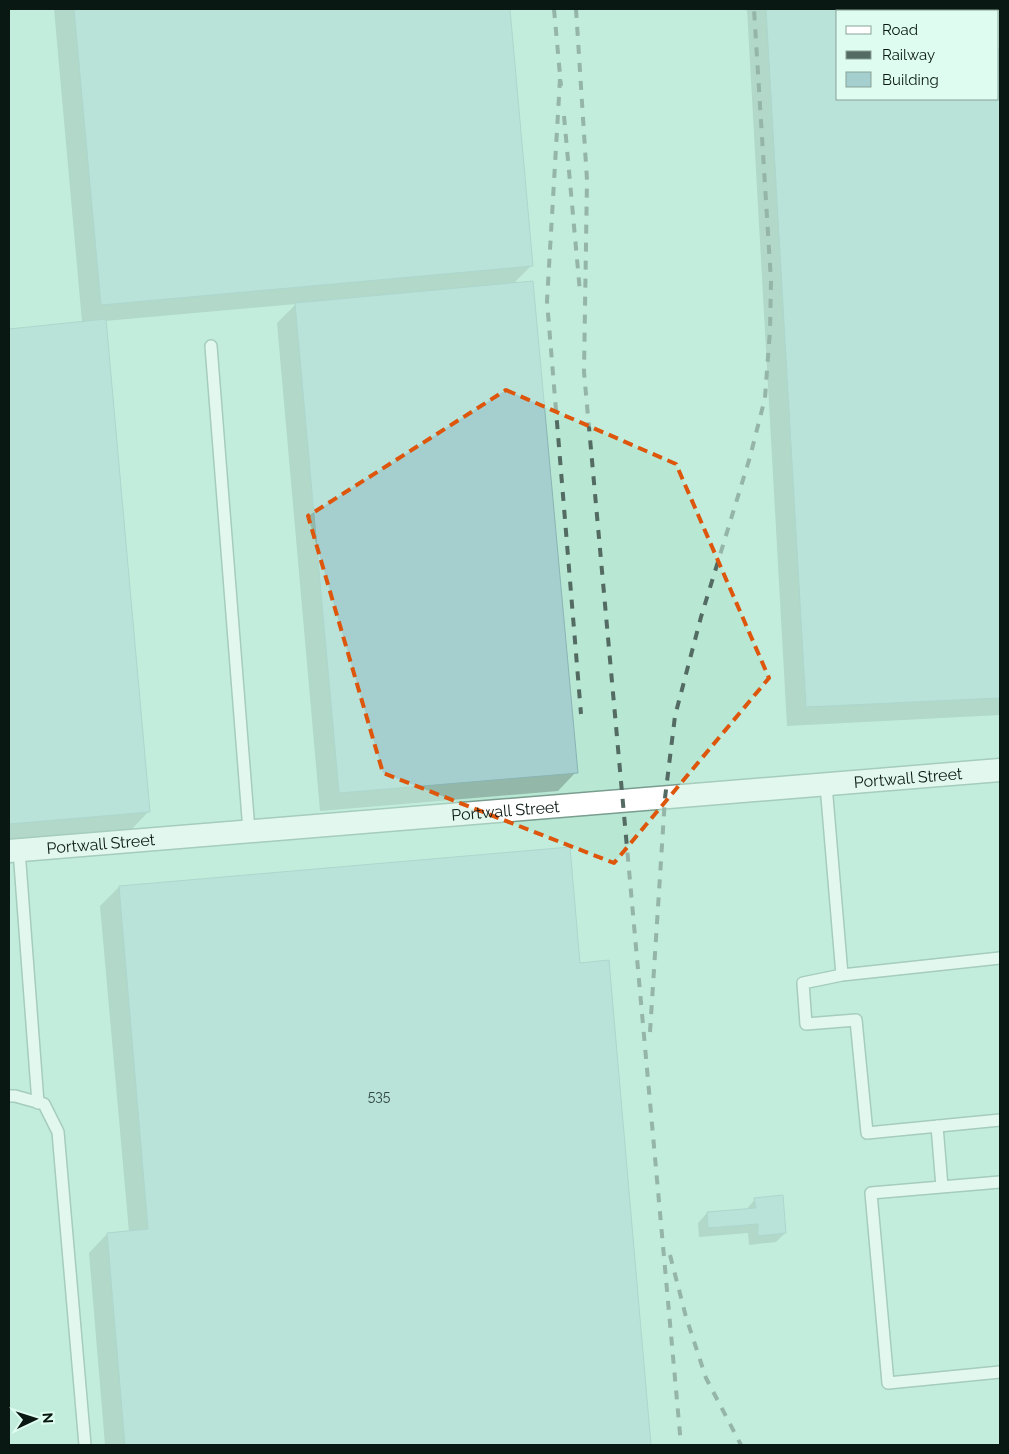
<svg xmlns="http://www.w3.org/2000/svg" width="1009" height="1454" viewBox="0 0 1009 1454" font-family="Raleway,sans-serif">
<rect width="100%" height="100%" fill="#cbf2e2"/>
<!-- built -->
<path fill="#b8e7d4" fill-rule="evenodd" d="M9,9H1000V1445H9ZM838,11H998V99H838Z"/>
<!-- shadow -->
<path fill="#0003" d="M54,9H509L532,265L513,284L576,772L558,791L320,811L277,323L296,304L105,321L148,812L130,831L9,841V330L82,322Z
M747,9H980V11H838V99H998V70L1000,114V715L787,726Z
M119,887L579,964L608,961L650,1445H105L89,1253L107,1234L129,1232L100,906Z
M755,1199L785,1233L776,1242L749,1245L748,1233L699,1237L698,1223L707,1213L746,1210Z"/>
<!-- building -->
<path fill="#a4cfce" stroke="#8ab4b3" d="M74,9H510L533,266L101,305Z
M766,9H981L982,11H838V99H998V48L1000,92V698L806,707Z
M533,281L578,773L339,793L295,303Z
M106,319L150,812L9,824V329Z
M570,847L580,963L609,960L651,1445H125L107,1233L148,1229L119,886Z
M783,1195L786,1233L758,1236V1224L708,1228L707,1212L756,1208L754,1198Z"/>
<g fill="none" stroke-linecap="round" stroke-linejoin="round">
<!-- lane casing -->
<g stroke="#799d8e" stroke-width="14">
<path id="lane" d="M211,346L249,831
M826,785L842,975
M19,850L38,1103
M1000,958L842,975L803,983L806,1024L856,1020L867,1133L1000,1120
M9,1096H15L44,1104L58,1132L85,1445
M937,1126L942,1187
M1000,1182L871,1193L888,1383L1000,1372"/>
</g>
<!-- street casing -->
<g stroke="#799d8e" stroke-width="25">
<g id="street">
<path id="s1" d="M9,851L1000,770"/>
</g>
</g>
<!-- lane -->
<use href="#lane" stroke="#fff" stroke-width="11"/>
<!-- street -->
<use href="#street" stroke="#fff" stroke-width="22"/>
<!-- rail -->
<path stroke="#536b62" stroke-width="4" stroke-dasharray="9 9" stroke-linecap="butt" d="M554,9L561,86
M576,9L587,180L584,372L681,1445
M560,79L547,301L581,714
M564,116L580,292
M650,1032L665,798L675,716L701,617L750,457L765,398L770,330L771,281L754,9
M670,1255L686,1317L706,1378L741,1445"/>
</g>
<!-- marked area -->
<path d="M0 0H1009V1454H0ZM506,390L676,464L769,678L614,863L383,773L308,516Z" fill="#cbf2e2" fill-opacity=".55" fill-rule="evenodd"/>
<path fill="none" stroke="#dd560c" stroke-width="4" stroke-dasharray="10 6" stroke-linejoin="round" d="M506,390L676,464L769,678L614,863L383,773L308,516Z"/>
<g text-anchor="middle" stroke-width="4.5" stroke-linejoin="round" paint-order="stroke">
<!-- number labels -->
<g font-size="14" fill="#304642">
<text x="379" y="1101">535</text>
</g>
<!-- street labels -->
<g font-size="16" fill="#0a1813" stroke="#defdf0">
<text dy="6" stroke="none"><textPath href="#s1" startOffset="902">Portwall Street</textPath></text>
<text dy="6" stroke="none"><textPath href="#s1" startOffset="498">Portwall Street</textPath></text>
<text dy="6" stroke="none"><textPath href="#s1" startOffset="92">Portwall Street</textPath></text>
</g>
</g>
<!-- border -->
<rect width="1009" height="1454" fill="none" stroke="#0a1813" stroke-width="20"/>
<!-- legend -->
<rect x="836" y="10" width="162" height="90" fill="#defdf0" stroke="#89a198"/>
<rect x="846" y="26" width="25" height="8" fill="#ffffff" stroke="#89a198"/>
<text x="882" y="35" font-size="15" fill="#0a1813">Road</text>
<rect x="846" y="51" width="25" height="8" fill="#536b62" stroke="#89a198"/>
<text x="882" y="60" font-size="15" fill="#0a1813">Railway</text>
<rect x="846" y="72" width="25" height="15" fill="#a4cfce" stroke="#89a198"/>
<text x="882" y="85" font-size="15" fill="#0a1813">Building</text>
<!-- north arrow -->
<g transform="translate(35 1419) rotate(86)" stroke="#defdf0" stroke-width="4" paint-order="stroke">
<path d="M0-4L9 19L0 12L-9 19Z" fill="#0a1813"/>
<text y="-8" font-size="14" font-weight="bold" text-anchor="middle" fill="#0a1813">N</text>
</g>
</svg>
